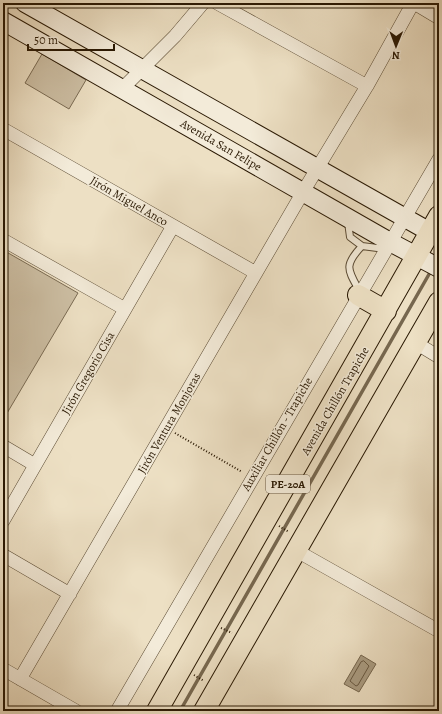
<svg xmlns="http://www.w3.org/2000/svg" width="442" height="714" viewBox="0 0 442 714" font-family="Alegreya,serif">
<rect width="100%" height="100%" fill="#ede0c4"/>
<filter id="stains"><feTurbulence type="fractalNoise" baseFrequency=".005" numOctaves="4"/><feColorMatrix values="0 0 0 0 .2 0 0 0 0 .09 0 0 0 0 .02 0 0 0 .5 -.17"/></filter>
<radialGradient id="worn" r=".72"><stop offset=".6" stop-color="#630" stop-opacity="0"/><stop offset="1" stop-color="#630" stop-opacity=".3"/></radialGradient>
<!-- green -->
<path fill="#ccbea3" stroke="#7a6b53" d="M42,54L86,80L69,109L25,83Z
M3,250L78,293L3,420Z"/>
<!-- water -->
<path fill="#aa9c82" stroke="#76674f" d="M361,655L376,664L359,692L344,684Z"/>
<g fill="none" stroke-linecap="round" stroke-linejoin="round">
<!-- shore -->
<path stroke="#6a5a42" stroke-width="1" d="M364,661L369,666L358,685L356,686L350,681L361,662Z"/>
<!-- stream -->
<path stroke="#76674f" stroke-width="3.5" d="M180,711L432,269"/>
<!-- lane casing -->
<g stroke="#5a4a33" stroke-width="8">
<path id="lane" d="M348,222L350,237L362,246
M360,292C348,270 343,266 362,246L385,249"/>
</g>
<!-- street casing -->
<g stroke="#5a4a33" stroke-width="14">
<path id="street" d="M217,3L367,86
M414,3L439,18
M122,89L175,36L203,3
M3,129L256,273
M3,240L125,309
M416,343L439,357
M3,446L35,465
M3,521L173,226
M297,551L439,631
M3,555L70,594
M3,669L76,711
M20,679L303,192L367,86L413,3
M117,711L439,159"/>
</g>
<!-- secondary casing -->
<g stroke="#291803" stroke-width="20">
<path id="secondary" d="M25,3L430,232
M3,21L390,242L439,268"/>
</g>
<!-- primary casing -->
<g stroke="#291803" stroke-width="22">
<path id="primary" d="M358,295L386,311
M157,711L439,216
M204,711L439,302"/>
</g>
<!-- path -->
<path stroke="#291803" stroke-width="2" stroke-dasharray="1 2" stroke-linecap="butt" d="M175,433L242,472
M279,526L289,532
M221,628L232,633
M194,675L204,681"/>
<!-- lane -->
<use href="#lane" stroke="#f3ebd9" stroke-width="6"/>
<!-- street -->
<use href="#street" stroke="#f3ebd9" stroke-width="13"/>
<!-- secondary -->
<use href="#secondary" stroke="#f3ebd9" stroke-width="18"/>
<!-- primary -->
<use href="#primary" stroke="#ede0c4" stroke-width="20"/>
</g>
<g text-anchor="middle" stroke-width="3" stroke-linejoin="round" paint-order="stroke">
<!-- shield labels -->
<rect fill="#f3ebd9" stroke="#665743" stroke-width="1" x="266" y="475" width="44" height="18" rx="3"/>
<g font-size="11" font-weight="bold" fill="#291803">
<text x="288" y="488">PE-20A</text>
</g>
<!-- street labels -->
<g font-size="12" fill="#291803" stroke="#f3ebd9">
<text transform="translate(221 145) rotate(30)" y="4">Avenida San Felipe</text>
<text transform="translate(129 201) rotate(30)" y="4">Jirón Miguel Anco</text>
<text transform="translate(88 373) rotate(-60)" y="4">Jirón Gregorio Cisa</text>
<text transform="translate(335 401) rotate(-60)" y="4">Avenida Chillón Trapiche</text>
<text transform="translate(169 423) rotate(-60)" y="4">Jirón Ventura Monjoras</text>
<text transform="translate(277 434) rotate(-60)" y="4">Auxiliar Chillón - Trapiche</text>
</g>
</g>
<!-- margin -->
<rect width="442" height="714" fill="none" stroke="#ede0c4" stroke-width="16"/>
<rect x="4" y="4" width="434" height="706" fill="none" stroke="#291803" stroke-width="2"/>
<rect x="8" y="8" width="426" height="698" fill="none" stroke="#291803"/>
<!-- north arrow -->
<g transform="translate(396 46) rotate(181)" stroke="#f3ebd9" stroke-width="3" paint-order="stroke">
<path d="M0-3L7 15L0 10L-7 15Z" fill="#291803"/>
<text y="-6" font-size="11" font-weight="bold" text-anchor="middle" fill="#291803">N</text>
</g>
<!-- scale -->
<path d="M28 44v6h86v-6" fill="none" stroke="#291803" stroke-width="2"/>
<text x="34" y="44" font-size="12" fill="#291803" stroke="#f3ebd9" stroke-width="3" paint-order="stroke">50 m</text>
<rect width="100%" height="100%" filter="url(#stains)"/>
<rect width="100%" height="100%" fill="url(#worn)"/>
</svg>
